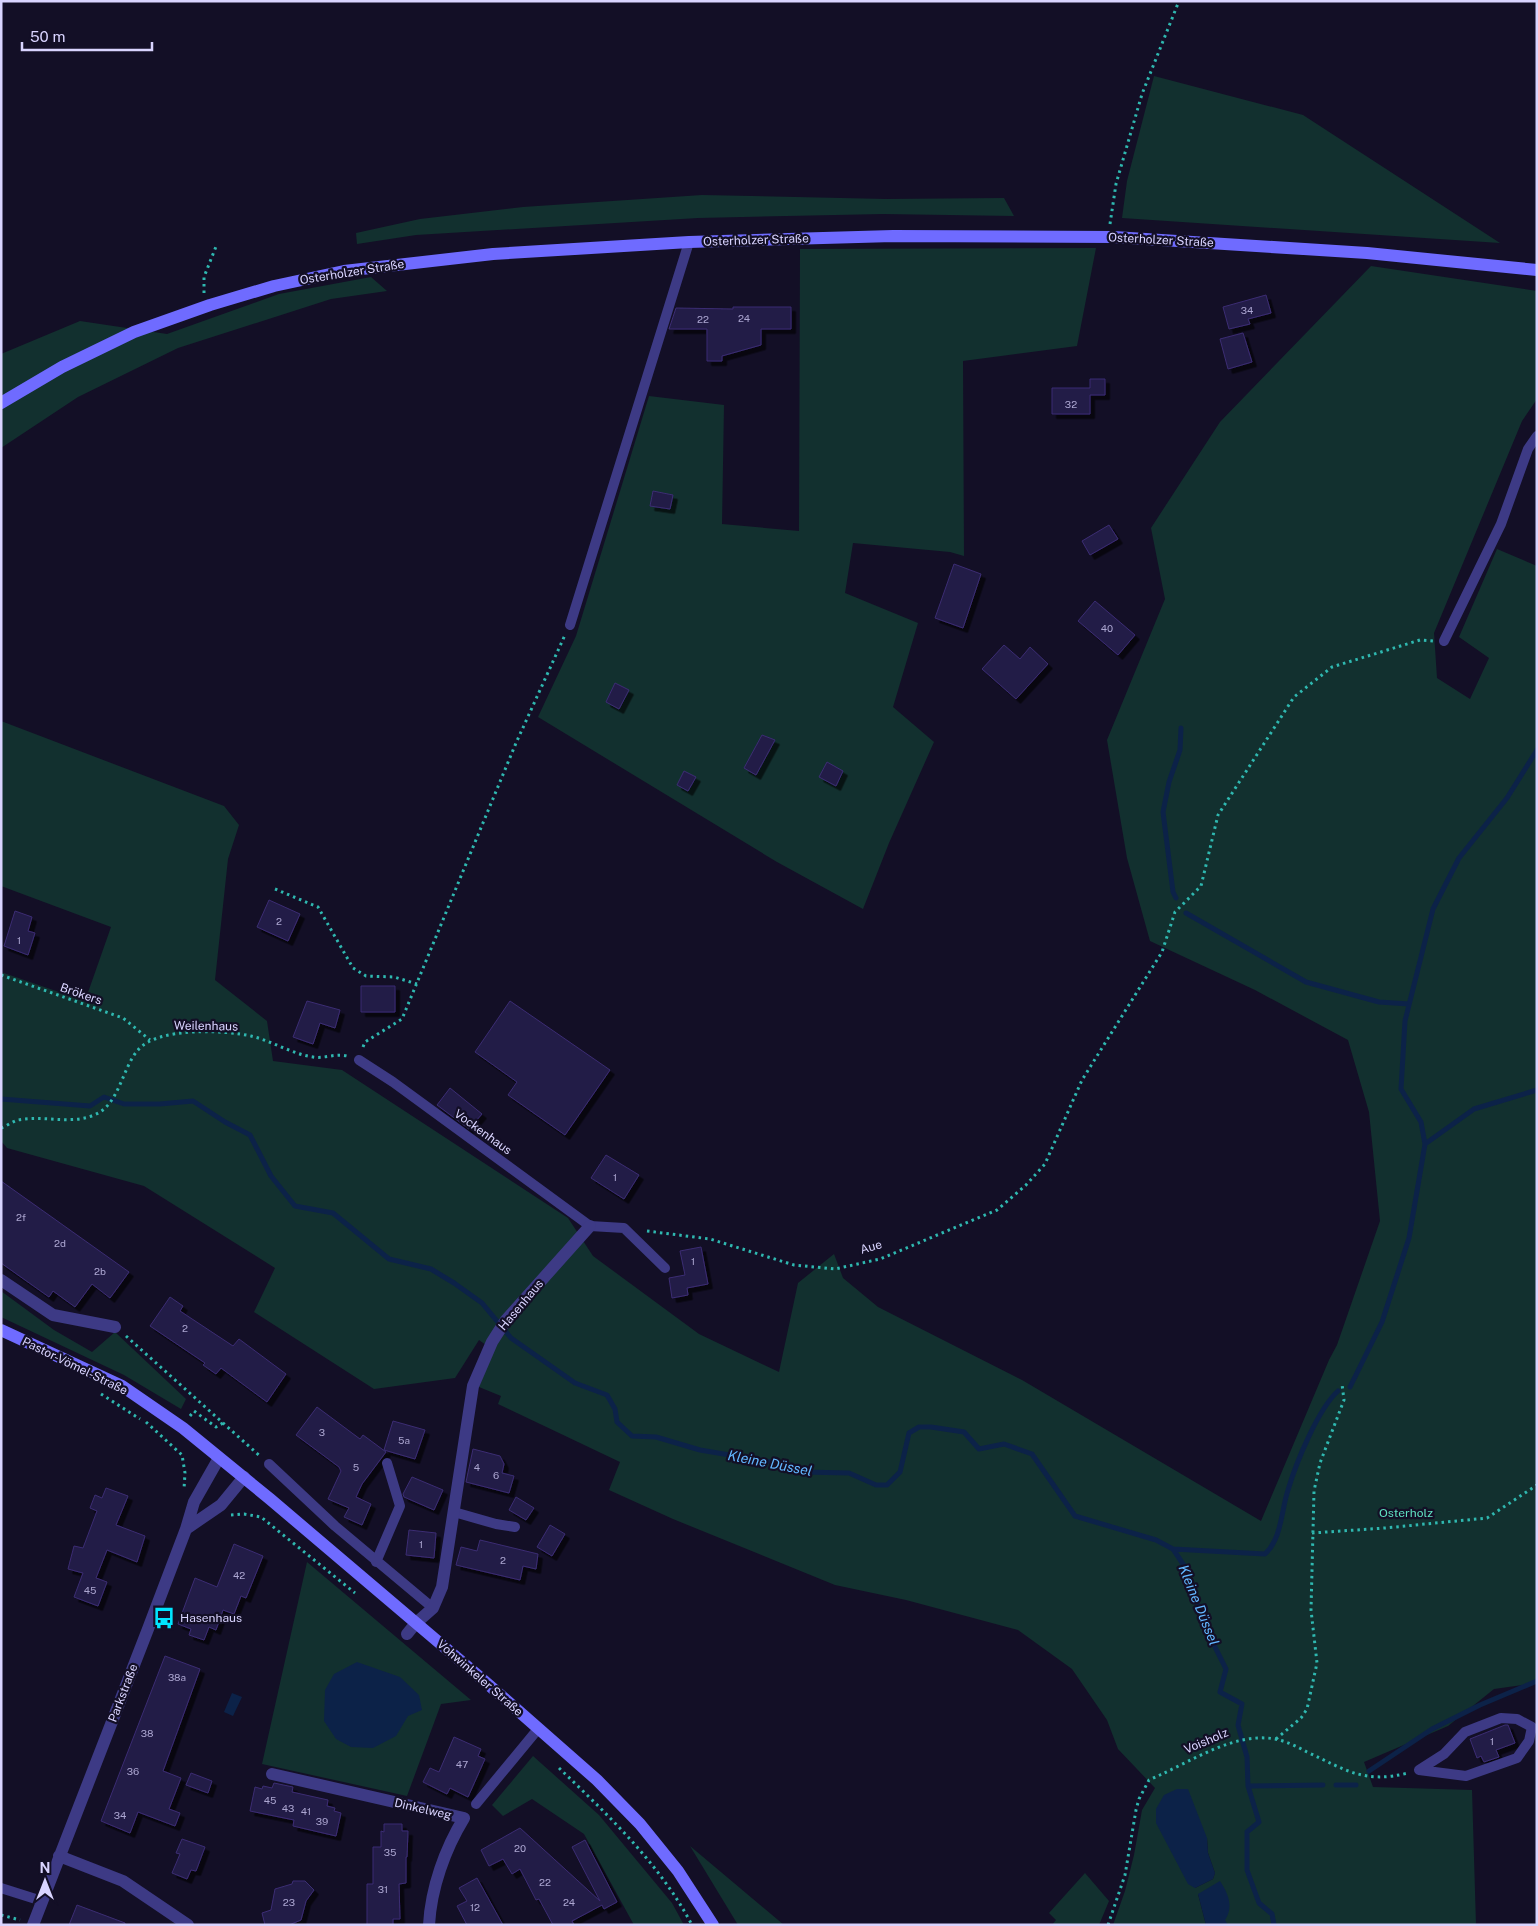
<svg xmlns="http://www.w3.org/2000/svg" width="1538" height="1926" viewBox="0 0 1538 1926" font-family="'Public Sans',sans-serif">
<defs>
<filter id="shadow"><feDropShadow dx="4.5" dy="4.5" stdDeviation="0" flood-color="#0009"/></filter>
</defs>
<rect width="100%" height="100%" fill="#130f26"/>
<!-- green -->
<path fill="#12302f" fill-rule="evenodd" d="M1154,76L1303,115L1500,243L1122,218L1127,181Z
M702,195L886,199L1004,198L1014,216L883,214L698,218L416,235L357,244L356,233L420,219L523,207Z
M1096,248L1077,346L963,361L964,556L950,552L853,543L845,593L918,623L893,707L934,742L889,843L863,909L777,862L538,717L576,636L649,396L724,405L722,524L799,531L800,249Z
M1371,266L1537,291V399L1522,421L1434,633L1437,678L1470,699L1489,658L1459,637L1497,549L1537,566V1683L1494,1689L1448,1726L1364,1762L1373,1787L1472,1790L1476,1925H1228L1198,1894L1206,1925H1113L1125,1891L1134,1855L1142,1810L1155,1788L1118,1749L1107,1720L1072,1669L1018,1630L906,1600L835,1585L673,1519L609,1490L620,1462L498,1404L501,1396L479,1387L493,1350L479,1340L455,1378L374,1389L254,1312L275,1268L144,1186L7,1148L1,1141V972L85,1001L111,927L1,886V721L224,806L239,825L228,859L215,980L267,1021L273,1061L342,1070L568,1218L593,1256L699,1334L779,1372L798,1283L834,1254L843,1278L878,1307L1022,1380L1261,1521L1329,1360L1337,1345L1380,1221L1369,1112L1348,1040L1255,990L1150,941L1127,858L1107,740L1165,599L1151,528L1220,422ZM1207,1838L1208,1853L1215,1873L1213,1879L1195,1888Z
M371,277L387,291L331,299L178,348L78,397L1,448V354L80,321L167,334L279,294Z
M1,1291L54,1330L92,1352L115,1332L186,1399L181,1409L124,1375L1,1317Z
M307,1562L471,1700L441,1704L407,1796L262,1764Z
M533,1756L599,1815L672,1903L684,1925H634L584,1834L532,1799L503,1816L492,1805Z
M690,1846L784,1925H738Z
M1085,1873L1109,1901L1099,1925H1052L1056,1920L1049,1913Z"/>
<!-- water -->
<path fill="#0c2248" d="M357,1662L400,1677L419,1695L422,1710L408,1716L396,1736L373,1748L351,1747L336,1739L324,1721L325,1690L334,1674Z
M232,1693L242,1697L233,1716L224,1712Z
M1177,1789H1188L1207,1838L1208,1853L1215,1873L1213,1879L1195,1888L1188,1884L1156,1823V1809L1164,1795Z
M1220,1881C1228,1893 1234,1907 1225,1920L1228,1925H1206L1198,1894Z"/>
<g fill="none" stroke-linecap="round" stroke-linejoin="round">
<!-- stream -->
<path stroke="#0c2248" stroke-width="5" d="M1176,898L1173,892L1163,812L1169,782L1180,750L1181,728
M1186,913L1306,982L1379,1002L1409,1004
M1,1099L90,1106L104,1097L124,1104H160L193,1101L225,1122L250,1135L271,1176L295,1206L333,1213L389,1259L431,1269L454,1283L482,1303L511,1338L575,1383L607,1395L615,1409L617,1422L632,1436L656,1437L700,1450L777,1463L803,1472L849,1473L876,1485H887L900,1472L909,1433L919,1427H931L964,1432L979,1449L1004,1444L1032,1454L1075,1516L1156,1540L1173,1549L1185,1567L1207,1631L1226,1669L1220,1692L1242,1704L1238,1725L1247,1757L1248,1786L1259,1822L1247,1832V1870L1259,1903L1272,1914L1274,1925
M1425,1144L1474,1109L1537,1090
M1350,1387L1382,1322L1409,1238L1425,1144L1421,1122L1401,1089L1405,1021L1433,909L1459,858L1507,798L1537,750
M1173,1549L1265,1554C1282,1538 1281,1511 1288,1490C1296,1463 1318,1409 1338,1391
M1369,1771L1432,1729L1480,1705L1537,1681
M1336,1785H1356
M1248,1786L1323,1785"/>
</g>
<!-- building -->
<path fill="#241b47" stroke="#3b2d73" filter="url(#shadow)" d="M1266,295L1271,313L1248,319L1250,324L1229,329L1223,307Z
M733,307H791V329H761V345L722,356V361H707V329H669L676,308L733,309Z
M1243,333L1252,362L1228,369L1220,339Z
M1090,379H1105V395H1090V414H1052V388H1090Z
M653,491L673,495L670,509L650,506Z
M1109,525L1118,539L1090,555L1082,541Z
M954,564L981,574L963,628L935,618Z
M1095,601L1135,635L1118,655L1078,621Z
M1004,645L1020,659L1030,647L1048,664L1016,699L982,669Z
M615,683L629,690L619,709L606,702Z
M762,735L775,740L756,775L744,768Z
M827,762L843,771L836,786L819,777Z
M684,771L696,777L688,791L677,785Z
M269,900L300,914L288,941L257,927Z
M15,911L32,917L28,931L35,933L28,955L4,946Z
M361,986H395V1012H361Z
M307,1001L340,1010L335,1028L320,1023L313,1044L293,1037Z
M510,1001L610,1070L565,1135L508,1095L517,1082L475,1052Z
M450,1088L482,1114L469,1129L437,1105Z
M606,1155L639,1175L624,1199L591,1178Z
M1,1181L129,1272L110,1298L92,1284L75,1307L53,1291L49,1297L1,1263Z
M701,1247L708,1284L687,1288L688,1295L672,1298L669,1278L685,1275L680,1251Z
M170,1297L183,1306L180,1311L233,1346L239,1339L286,1374L267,1402L221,1368L216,1374L203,1365L205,1363L150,1326Z
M317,1407L360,1439L363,1435L386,1452L362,1484L356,1497L371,1504L362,1525L344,1517L349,1508L328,1499L341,1471L339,1467L296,1435Z
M393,1421L425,1430L415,1459L384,1450Z
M473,1449L500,1456L504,1464L502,1473L514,1476L509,1493L466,1482Z
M412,1477L443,1490L434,1510L404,1497L403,1494Z
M106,1488L128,1496L116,1525L145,1536L137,1562L107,1550L96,1578L107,1582L98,1606L74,1597L83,1573L68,1569L74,1546L83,1548L97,1511L90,1508L95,1495L102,1498Z
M516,1497L534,1508L526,1520L509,1510Z
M550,1525L565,1534L552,1556L537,1547Z
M409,1530L436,1533L434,1558L406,1555Z
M480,1540L538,1554L536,1569L523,1566L520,1580L456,1565L461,1547L477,1551Z
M234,1544L263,1556L246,1598L241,1596L234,1614L223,1610L216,1630L209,1627L204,1640L189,1635L191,1629L178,1624L195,1578L217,1587Z
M165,1656L200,1669L163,1771L181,1778L169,1809L180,1813L175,1826L138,1812L130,1833L101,1821Z
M1505,1725H1508L1515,1743L1496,1750L1499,1757L1484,1762L1481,1756L1477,1758L1470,1739Z
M454,1737L481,1749L478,1756L485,1759L468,1797L450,1788L447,1794L423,1782L430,1768L439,1772Z
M191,1773L212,1781L208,1793L186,1785Z
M274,1783L293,1787L292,1792L328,1800L327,1806L335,1808L334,1811L341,1813L336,1836L293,1826L294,1820L250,1811L255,1787L262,1789L263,1786L272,1788Z
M384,1824H402V1831H408L407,1857H406V1883L399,1884L400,1919H393V1925H367V1884H373V1847H381V1831L384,1832Z
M520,1828L600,1901L572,1847L585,1840L617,1902L604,1909L602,1905L572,1921L574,1925H553L539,1899L536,1900L520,1869L512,1874L503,1859L489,1866L481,1850Z
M182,1839L205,1847L196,1871L191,1870L187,1879L172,1873L180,1854L176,1853Z
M477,1878L493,1907L503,1925H467L457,1906L467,1901L459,1888Z
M293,1881H305L314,1890L306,1901L301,1920L289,1925H265L262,1913L271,1910L275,1889L292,1884Z
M77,1905L125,1923V1925H69Z"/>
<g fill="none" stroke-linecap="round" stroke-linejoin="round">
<!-- path -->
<path stroke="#2fb8b0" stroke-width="3" stroke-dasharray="2.5 4" stroke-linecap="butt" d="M1110,224L1116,184L1142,94L1179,1
M204,293V277L217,244
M275,889L318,907L353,968L366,976L394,977L417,984
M1,975L123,1018L150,1040
M363,1047L365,1042L402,1019L516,743L565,635
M1,1128C7,1126 13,1121 18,1120C43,1115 71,1125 94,1115C119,1106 122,1068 138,1050C157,1027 224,1030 251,1036C272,1041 292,1054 313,1057C324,1059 335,1053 347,1056
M647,1231L710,1239L794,1265L835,1269L880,1259L997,1210L1026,1185L1045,1164L1082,1080L1162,952L1175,912L1201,886L1218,815L1294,697L1332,667L1420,640L1433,641
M126,1336L261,1457
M101,1394L140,1419
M190,1416L194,1411L216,1427L223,1423
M146,1422L182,1455L185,1473L184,1489
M231,1515L244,1514L261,1517L355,1593
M1312,1533L1385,1528L1487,1518L1537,1485
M1276,1739L1301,1718L1307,1709L1317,1663L1311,1610L1314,1491L1320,1463L1344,1400L1342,1384
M559,1768C608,1815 660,1864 692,1925
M1,1915L20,1920
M1108,1925L1125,1875L1136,1810L1139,1799L1149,1780L1160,1775C1195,1759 1236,1732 1275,1739C1286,1741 1298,1747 1307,1752C1346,1770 1364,1784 1408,1773"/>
<!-- lane -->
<path stroke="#3d3a85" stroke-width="10" d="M570,625L689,242
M1444,641L1501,524L1528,449L1537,436
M359,1060L393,1082L590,1226L624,1228L665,1268
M269,1464L335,1526L433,1608
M454,1512L496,1524L515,1527
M376,1562L400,1506L387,1463
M1501,1718L1517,1719L1532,1727L1529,1741L1517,1758L1466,1776L1419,1770L1444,1754L1465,1732Z
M476,1804L538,1729
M1,1888L42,1901"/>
<!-- street -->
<path stroke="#3d3a85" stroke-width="12" d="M1,1280L53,1315L115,1327
M186,1529L221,1505L244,1477
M407,1634L416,1623L433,1608L442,1587L473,1386L492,1342L506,1320L590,1226
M272,1774L464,1818C445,1849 431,1888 429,1925
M59,1856L123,1881L188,1925
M33,1925L148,1629L186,1529L194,1502L219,1458"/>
<!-- secondary -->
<path stroke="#6f6bff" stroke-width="12" d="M1,403L62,367L134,332L210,305L274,286L344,271L493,254L689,242L893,236L1114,237L1367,253L1537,270
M1,1330L122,1386L183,1428L270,1499L482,1679L597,1780L640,1824L678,1871L713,1925"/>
</g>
<!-- icons -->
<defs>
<g id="bus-bare" transform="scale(1.725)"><path d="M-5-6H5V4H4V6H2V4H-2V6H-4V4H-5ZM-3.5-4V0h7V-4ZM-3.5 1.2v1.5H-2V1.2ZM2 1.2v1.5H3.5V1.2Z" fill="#00e5ff" stroke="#130f26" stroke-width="2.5" paint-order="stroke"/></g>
</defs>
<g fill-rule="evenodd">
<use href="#bus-bare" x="164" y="1618"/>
</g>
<g text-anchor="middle" stroke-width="4.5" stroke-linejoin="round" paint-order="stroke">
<!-- number labels -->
<g font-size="10" fill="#aca6d1">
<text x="1247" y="314">34</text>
<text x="744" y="322">24</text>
<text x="703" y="323">22</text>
<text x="1071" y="408">32</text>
<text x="1107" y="632">40</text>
<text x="279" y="925">2</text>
<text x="19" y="944">1</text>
<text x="615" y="1181">1</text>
<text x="21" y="1221">2f</text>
<text x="60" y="1247">2d</text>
<text x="693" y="1265">1</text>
<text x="100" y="1275">2b</text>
<text x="185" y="1332">2</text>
<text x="322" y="1436">3</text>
<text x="404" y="1444">5a</text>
<text x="356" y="1471">5</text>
<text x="477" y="1471">4</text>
<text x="496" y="1479">6</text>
<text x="421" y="1548">1</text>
<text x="503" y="1564">2</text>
<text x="239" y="1579">42</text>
<text x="90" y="1594">45</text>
<text x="177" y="1681">38a</text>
<text x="147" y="1737">38</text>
<text x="1492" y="1745">1</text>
<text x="462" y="1768">47</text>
<text x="133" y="1775">36</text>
<text x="270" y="1804">45</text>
<text x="288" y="1812">43</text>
<text x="306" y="1815">41</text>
<text x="120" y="1819">34</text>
<text x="322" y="1825">39</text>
<text x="520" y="1852">20</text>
<text x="390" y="1856">35</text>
<text x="545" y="1886">22</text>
<text x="383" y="1893">31</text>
<text x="289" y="1906">23</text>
<text x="569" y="1906">24</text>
<text x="475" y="1911">12</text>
</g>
<!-- street labels -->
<g font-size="12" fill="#d9d4ff" stroke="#130f26">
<text transform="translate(756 240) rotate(-2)" y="4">Osterholzer Straße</text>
<text transform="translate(1161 240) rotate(3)" y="4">Osterholzer Straße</text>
<text transform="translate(352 272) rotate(-9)" y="4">Osterholzer Straße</text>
<text transform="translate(81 994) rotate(19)" y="4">Brökers</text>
<text transform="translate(206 1026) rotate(1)" y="4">Weilenhaus</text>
<text transform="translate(483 1132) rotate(36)" y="4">Vockenhaus</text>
<text transform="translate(871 1247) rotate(-16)" y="4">Aue</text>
<text transform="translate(521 1305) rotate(-50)" y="4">Hasenhaus</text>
<text transform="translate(75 1366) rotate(26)" y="4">Pastor-Vömel-Straße</text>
<text transform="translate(480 1678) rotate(41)" y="4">Vohwinkeler Straße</text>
<text transform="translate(123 1693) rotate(-69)" y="4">Parkstraße</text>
<text transform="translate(1206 1741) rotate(-23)" y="4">Voisholz</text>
<text transform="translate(423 1809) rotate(13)" y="4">Dinkelweg</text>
</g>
<!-- park labels -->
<g font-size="12" fill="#5fe0c0" stroke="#130f26">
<text x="1406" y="1517">Osterholz</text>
</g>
<!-- poi labels -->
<g font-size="12" fill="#d9d4ff" stroke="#130f26" text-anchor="start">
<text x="180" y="1622">Hasenhaus</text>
</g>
<!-- water labels -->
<g font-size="14" font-style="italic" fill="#62b6ff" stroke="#130f26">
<text transform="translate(770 1463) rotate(11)" y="5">Kleine Düssel</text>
<text transform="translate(1199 1605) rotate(68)" y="5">Kleine Düssel</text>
</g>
</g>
<!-- border -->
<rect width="1538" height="1926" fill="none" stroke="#d9d4ff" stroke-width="5"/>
<!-- north arrow -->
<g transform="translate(45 1881)" stroke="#130f26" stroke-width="4" paint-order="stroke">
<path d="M0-4L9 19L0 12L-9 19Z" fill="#d9d4ff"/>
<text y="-8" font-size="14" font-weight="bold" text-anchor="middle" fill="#d9d4ff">N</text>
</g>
<!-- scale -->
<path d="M22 42v8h130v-8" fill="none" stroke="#d9d4ff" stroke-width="2.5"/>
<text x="30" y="42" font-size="15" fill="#d9d4ff" stroke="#130f26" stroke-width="4" paint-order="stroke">50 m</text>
</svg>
